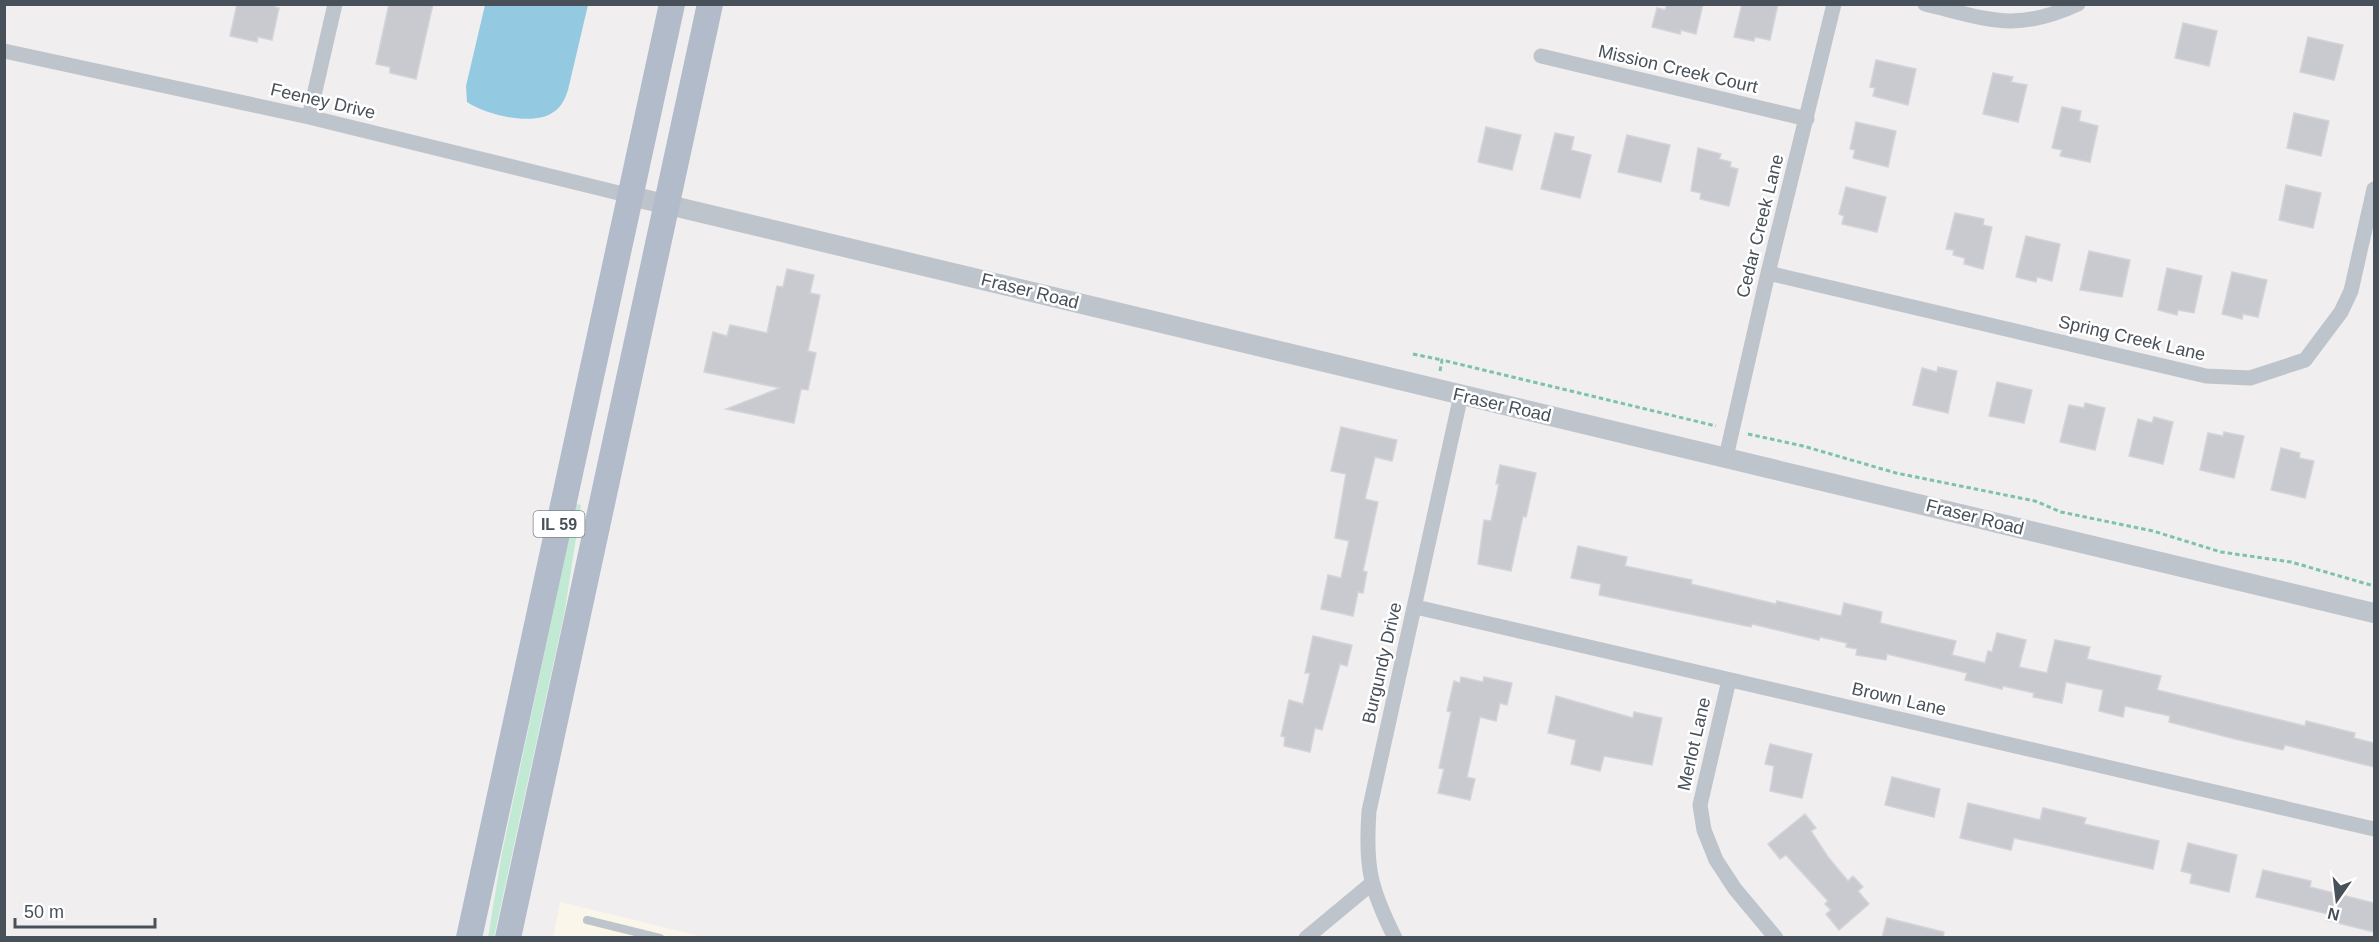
<svg xmlns="http://www.w3.org/2000/svg" width="2379" height="942" viewBox="0 0 2379 942" font-family="Helvetica,sans-serif">
<rect width="100%" height="100%" fill="#f0eeee"/>
<!-- commercial -->
<path fill="#faf6e9" d="M560,902L704,937L553,938Z"/>
<!-- green -->
<path fill="#c1e9d4" d="M576,504L581,505L565,610L494,937L488,938L501,858Z"/>
<!-- water -->
<path fill="#93cae1" d="M485,5H588L568,90C565,99 561,108 552,113C532,126 486,115 467,102L466,86Z"/>
<!-- building -->
<path fill="#c9cad0" stroke="#d3d4d9" stroke-width="1.5" d="M237,4H275V7L279,8L272,40L258,37L257,42L230,36Z
M389,4H433L416,79L390,73V67L376,64Z
M1667,4H1703L1696,34L1681,30L1680,34L1652,27L1657,8L1665,10Z
M1742,4H1778L1770,40L1755,37L1754,41L1734,37Z
M2183,23L2217,31L2209,66L2175,58Z
M2308,37L2343,45L2334,80L2300,72Z
M1876,60L1916,69L1908,105L1873,96L1875,88L1870,87Z
M1993,73L2013,77L2011,82L2027,85L2018,122L1983,114Z
M2062,107L2081,111L2079,121L2098,126L2090,162L2060,156L2062,150L2052,148Z
M2294,113L2329,121L2321,156L2287,148Z
M1856,122L1896,131L1888,167L1853,158L1855,150L1850,149Z
M1486,127L1521,135L1512,170L1478,162Z
M1555,133L1574,137L1571,150L1591,155L1580,198L1541,189Z
M1627,135L1670,145L1661,182L1618,172Z
M1698,148L1721,154L1719,159L1731,162L1730,167L1738,169L1729,206L1700,199L1701,193L1691,191Z
M2286,185L2321,193L2313,228L2279,220Z
M1846,187L1886,197L1877,232L1842,224L1844,216L1839,214Z
M1955,213L1984,219L1983,225L1992,227L1983,269L1964,264L1965,258L1953,255L1954,250L1946,249Z
M2026,236L2060,244L2052,281L2037,277L2036,282L2016,277Z
M2089,251L2130,260L2122,297L2080,290Z
M2167,268L2202,276L2194,313L2178,310L2177,315L2158,310Z
M787,269L814,275L810,293L820,295L808,351L816,353L808,390L801,389L794,423L726,409L780,388L704,372L713,332L727,336L730,325L767,333L777,286L783,287Z
M2232,272L2267,280L2258,317L2243,314L2242,319L2222,314Z
M1938,367L1957,371L1948,413L1913,405L1922,368L1937,372Z
M1997,382L2032,390L2024,423L1989,416Z
M2085,403L2105,408L2095,450L2060,442L2069,405L2084,408Z
M2154,417L2173,422L2163,464L2129,456L2138,419L2152,423Z
M1341,427L1397,440L1392,461L1375,457L1365,499L1378,502L1363,571L1367,572L1363,593L1358,592L1353,616L1321,609L1328,575L1341,578L1349,541L1335,538L1346,474L1331,471Z
M2224,432L2244,436L2234,478L2200,470L2208,433L2223,436Z
M2281,448L2300,453L2299,458L2314,461L2305,498L2271,490Z
M1500,465L1536,473L1526,517L1523,516L1511,571L1478,564L1484,520L1491,521L1499,484H1496Z
M1578,546L1627,557L1625,566L1692,580L1691,584L1776,604L1777,601L1841,616L1844,603L1882,612L1880,623L1956,641L1952,655L1985,663L1988,651L1992,652L1997,633L2026,640L2019,667L2047,673L2055,640L2090,647L2087,659L2161,676L2157,690L2305,726L2306,721L2355,733L2354,738L2374,743V767L2285,745L2283,750L2235,739L2169,722L2170,716L2125,706L2123,717L2099,711L2103,690L2066,682L2062,703L2033,697L2034,693L2003,686L2002,689L1965,680L1967,673L1887,654L1886,660L1856,655L1857,649L1846,647L1847,643L1820,637L1819,640L1752,624L1751,627L1599,595L1601,584L1571,578Z
M1313,636L1352,645L1347,666L1340,664L1322,730L1315,728L1310,752L1284,746L1285,737L1281,736L1289,700L1303,704L1310,673H1305Z
M1461,677L1483,682L1484,677L1512,683L1507,705L1500,703L1496,721L1480,717L1467,777L1475,779L1470,800L1438,793L1444,769L1439,768L1451,712L1447,711L1454,681L1460,683Z
M1556,696L1633,718L1634,712L1662,718L1652,765L1604,756L1600,771L1571,764L1576,740L1548,733Z
M1770,744L1812,754L1802,798L1770,791L1774,766L1765,764Z
M1892,777L1940,789L1934,817L1885,805Z
M1968,803L2040,820L2043,808L2086,818L2084,824L2159,841L2153,869L2014,838L2011,850L1960,838Z
M1805,814L1816,828L1811,831L1828,857L1848,881L1853,876L1863,887L1858,891L1869,904L1839,930L1826,914L1831,910L1825,904L1828,901L1786,855L1780,859L1768,844Z
M2188,843L2237,855L2229,892L2190,883L2192,874L2181,871Z
M2263,870L2311,881L2310,887L2374,903V932L2326,920L2328,914L2256,897Z
M1887,918L1944,932L1943,938H1882Z"/>
<g fill="none" stroke-linecap="round" stroke-linejoin="round">
<!-- path -->
<path stroke="#7dc3a7" stroke-width="3" stroke-dasharray="4.5 3" stroke-linecap="butt" d="M1413,354L1442,360
M1440,371L1442,360L1716,426
M1748,434L1803,446L1896,473L2035,501L2061,512L2153,531L2221,552L2291,562L2374,586"/>
<!-- service -->
<path stroke="#bec4cb" stroke-width="8" d="M587,920L660,938"/>
<!-- minor -->
<path stroke="#bec4cb" stroke-width="15" d="M1925,4C1988,19 2015,33 2078,4
M4,51L309,117L631,196
M1541,56L1807,119
M309,117L335,4
M1768,273L2206,376L2250,378L2305,360L2341,312L2351,291L2374,189
M1726,457L1768,273L1834,4
M1416,607L2374,829
M1729,680L1700,805L1704,830L1716,860L1735,889L1776,938
M1306,938L1371,884
M1395,938C1370,888 1365,867 1369,811L1461,395"/>
<!-- tertiary -->
<path stroke="#bec4cb" stroke-width="20" d="M631,196L2374,613"/>
<!-- primary -->
<path stroke="#b1bbca" stroke-width="26" d="M469,938L672,4
M508,938L710,4"/>
</g>
<g text-anchor="middle" stroke-width="5" stroke-linejoin="round" paint-order="stroke">
<!-- shield labels -->
<rect fill="#fff" stroke="#7f848b" stroke-width="1.5" x="533.5" y="511" width="51" height="26" rx="4.5"/>
<g font-size="16" font-weight="bold" fill="#485059">
<text x="559" y="530">IL 59</text>
</g>
<!-- street labels -->
<g font-size="18" fill="#485059" stroke="#fff">
<text transform="translate(1678 69) rotate(13)" y="6">Mission Creek Court</text>
<text transform="translate(323 101) rotate(13)" y="6">Feeney Drive</text>
<text transform="translate(1760 226) rotate(-76)" y="6">Cedar Creek Lane</text>
<text transform="translate(1030 291) rotate(14)" y="6">Fraser Road</text>
<text transform="translate(2132 338) rotate(13)" y="6">Spring Creek Lane</text>
<text transform="translate(1502 405) rotate(13)" y="6">Fraser Road</text>
<text transform="translate(1975 517) rotate(14)" y="6">Fraser Road</text>
<text transform="translate(1382 663) rotate(-77)" y="6">Burgundy Drive</text>
<text transform="translate(1899 699) rotate(13)" y="6">Brown Lane</text>
<text transform="translate(1694 744) rotate(-77)" y="6">Merlot Lane</text>
</g>
</g>
<!-- border -->
<rect width="2379" height="942" fill="none" stroke="#485059" stroke-width="12"/>
<!-- north arrow -->
<g transform="translate(2337 900) rotate(194)" stroke="#ffffff" stroke-width="4.5" paint-order="stroke">
<path d="M0-4.5L10 22L0 15L-10 22Z" fill="#485059"/>
<text y="-9" font-size="16" font-weight="bold" text-anchor="middle" fill="#485059">N</text>
</g>
<!-- scale -->
<path d="M15 918v9h140v-9" fill="none" stroke="#485059" stroke-width="3"/>
<text x="24" y="918" font-size="18" fill="#485059" stroke="#ffffff" stroke-width="4.5" paint-order="stroke">50 m</text>
</svg>
